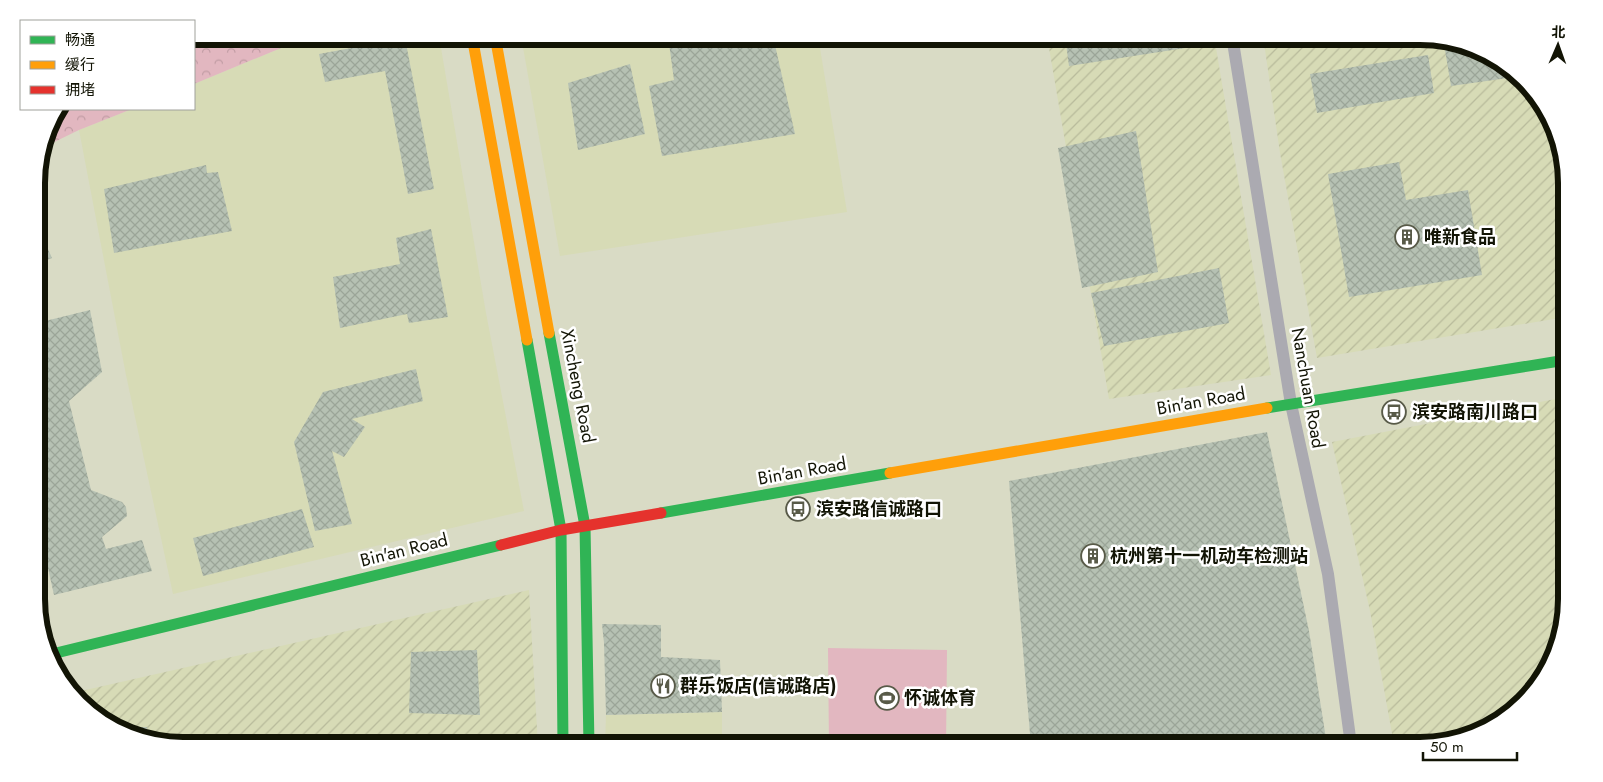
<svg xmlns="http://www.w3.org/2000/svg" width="1603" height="782" viewBox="0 0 1603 782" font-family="Jost,'Noto Sans SC',sans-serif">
<defs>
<pattern id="industrial-furrows" width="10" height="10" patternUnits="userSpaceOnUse" patternTransform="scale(1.25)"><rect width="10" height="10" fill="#d7dbb6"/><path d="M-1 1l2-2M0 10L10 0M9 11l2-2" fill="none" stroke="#b8bb9b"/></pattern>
<pattern id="forest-crowns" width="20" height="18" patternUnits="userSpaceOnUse" patternTransform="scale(1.25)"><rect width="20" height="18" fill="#e2b7c0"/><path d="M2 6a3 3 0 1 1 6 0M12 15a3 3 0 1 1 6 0" fill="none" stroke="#c19ca4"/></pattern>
<pattern id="building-cross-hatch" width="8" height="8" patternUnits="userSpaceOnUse" patternTransform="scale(1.25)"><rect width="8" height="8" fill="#b6c1b3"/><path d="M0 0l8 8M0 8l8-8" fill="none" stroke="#9ba598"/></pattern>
</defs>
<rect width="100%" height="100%" fill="#d9dbc5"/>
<!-- built -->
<path fill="#d7dbb6" d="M310,36H439L486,313L524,511L173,594L126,375L79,130L132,109H194V84Z
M521,36H818L847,212L560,256Z
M722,712V746H605L606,715Z"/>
<!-- industrial -->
<path fill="url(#industrial-furrows)" d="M1047,36H1214L1271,375L1109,399Z
M1263,36H1420L1484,51L1537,94L1566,164V317L1317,358L1280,153Z
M1566,397L1567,599L1552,663L1502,721L1429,745H1394L1370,611L1332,442Z
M529,590L538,746H183L119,731L72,693Z"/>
<!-- green -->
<path fill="#e2b7c0" d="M828,648L947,650L946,746H829Z"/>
<!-- forest -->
<path fill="url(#forest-crowns)" d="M194,36H310L194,84Z
M59,109H132L79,130L44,147L52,118Z"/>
<!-- building -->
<path fill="url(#building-cross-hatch)" d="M668,36H773L795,134L662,156L649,86L674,80Z
M1065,36H1209L1211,44L1069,66Z
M405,38L434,189L408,194L385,71L325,82L319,54Z
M1465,47L1484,51L1515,77L1451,86L1445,50Z
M1428,55L1434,93L1317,113L1310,74Z
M630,64L645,134L578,150L568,83Z
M1136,131L1158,272L1082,288L1058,148Z
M1399,162L1406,200L1468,190L1482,275L1349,297L1328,174Z
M206,165L207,173L218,172L232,231L114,253L104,189Z
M39,229L52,258L37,264V230Z
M431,229L448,317L409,323L407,314L340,328L333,277L400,264L396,238Z
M1219,268L1229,323L1104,346L1091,293Z
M90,310L102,372L69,401L91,490L122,502L126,507L127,516L102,537L106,549L142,540L152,571L54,595L37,519V323Z
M416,369L423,401L352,419L365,427L344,457L332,451L352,524L315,531L294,442L323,392Z
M1267,432L1309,631L1327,745L1031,746L1009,481Z
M302,509L314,547L203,576L193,538Z
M602,624L661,625V657L720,660L722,712L606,715L604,643Z
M477,650L480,715L409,713L411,652Z
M147,727V737L119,731L115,728Z"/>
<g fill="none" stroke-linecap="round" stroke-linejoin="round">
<!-- street -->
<path stroke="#abaab1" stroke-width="12" d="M1232,36L1291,404L1328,574L1351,745"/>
<!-- fast -->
<path stroke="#30b455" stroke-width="11" d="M549,333L585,526L589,746
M527,340L561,530L563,746
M1267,408L1566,360
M661,513L890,473
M52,654L501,545"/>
<!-- slow -->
<path stroke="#ff9f0a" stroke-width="11" d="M472,36L527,340
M495,36L549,333
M890,473L1267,408"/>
<!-- jam -->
<path stroke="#e5322d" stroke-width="11" d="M501,545L561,530L661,513"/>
</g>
<!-- icons -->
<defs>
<g id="building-ring" transform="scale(1.25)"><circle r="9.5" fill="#fff" stroke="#585a48" stroke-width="1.5"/><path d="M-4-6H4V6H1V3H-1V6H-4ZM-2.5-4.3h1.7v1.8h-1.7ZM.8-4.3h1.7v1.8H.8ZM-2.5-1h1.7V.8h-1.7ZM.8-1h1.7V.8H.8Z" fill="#585a48"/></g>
<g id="bus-ring" transform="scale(1.25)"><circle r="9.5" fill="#fff" stroke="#585a48" stroke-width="1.5"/><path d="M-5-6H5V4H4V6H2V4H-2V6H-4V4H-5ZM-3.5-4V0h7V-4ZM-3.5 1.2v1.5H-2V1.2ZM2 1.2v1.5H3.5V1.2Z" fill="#585a48"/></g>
<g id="restaurant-ring" transform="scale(1.25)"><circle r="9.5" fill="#fff" stroke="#585a48" stroke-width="1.5"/><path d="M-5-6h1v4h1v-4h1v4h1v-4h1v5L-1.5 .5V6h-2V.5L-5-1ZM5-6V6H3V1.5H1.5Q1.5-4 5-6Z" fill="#585a48"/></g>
<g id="stadium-ring" transform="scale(1.25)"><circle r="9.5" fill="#fff" stroke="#585a48" stroke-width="1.5"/><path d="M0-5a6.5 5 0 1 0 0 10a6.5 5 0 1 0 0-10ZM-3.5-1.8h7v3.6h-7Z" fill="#585a48"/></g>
</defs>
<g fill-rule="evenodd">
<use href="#building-ring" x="1407" y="237"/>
<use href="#bus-ring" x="1394" y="412"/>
<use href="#bus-ring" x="798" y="509"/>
<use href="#building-ring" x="1093" y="556"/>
<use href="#restaurant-ring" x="663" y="686"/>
<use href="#stadium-ring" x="887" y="698"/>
</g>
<g text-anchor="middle" stroke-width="5" stroke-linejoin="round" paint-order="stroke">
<!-- poi labels -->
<g font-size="18" font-weight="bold" fill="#121405" stroke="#fff" text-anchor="start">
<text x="1424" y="243">唯新食品</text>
<text x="1412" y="418">滨安路南川路口</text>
<text x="816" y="515">滨安路信诚路口</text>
<text x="1110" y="562">杭州第十一机动车检测站</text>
<text x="680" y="692">群乐饭店(信诚路店)</text>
<text x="904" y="704">怀诚体育</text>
</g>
<!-- street labels -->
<g font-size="18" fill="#121405" stroke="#fff">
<text transform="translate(578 386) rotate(79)" y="6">Xincheng Road</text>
<text transform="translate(1308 388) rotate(80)" y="6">Nanchuan Road</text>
<text transform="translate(1201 401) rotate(-10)" y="6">Bin'an Road</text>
<text transform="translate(802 471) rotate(-10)" y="6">Bin'an Road</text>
<text transform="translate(404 550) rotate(-14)" y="6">Bin'an Road</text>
</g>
</g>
<!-- crop -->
<path d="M0 0H1603V782H0ZM183 45H1420A138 138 0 0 1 1558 183V599A138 138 0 0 1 1420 737H183A138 138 0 0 1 45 599V183A138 138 0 0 1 183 45Z" fill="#fff" fill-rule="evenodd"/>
<path fill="none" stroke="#121405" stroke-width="6" d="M183 45H1420A138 138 0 0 1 1558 183V599A138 138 0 0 1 1420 737H183A138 138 0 0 1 45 599V183A138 138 0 0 1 183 45Z"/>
<!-- legend -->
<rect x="20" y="20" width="175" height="90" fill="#ffffff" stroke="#a0a19b"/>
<rect x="30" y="36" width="25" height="8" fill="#30b455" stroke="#a0a19b"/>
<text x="65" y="45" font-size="15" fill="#121405">畅通</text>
<rect x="30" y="61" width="25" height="8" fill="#ff9f0a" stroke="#a0a19b"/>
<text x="65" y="70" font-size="15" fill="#121405">缓行</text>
<rect x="30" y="86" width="25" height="8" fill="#e5322d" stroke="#a0a19b"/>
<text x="65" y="95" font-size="15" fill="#121405">拥堵</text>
<!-- north arrow -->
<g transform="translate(1558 45) rotate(2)" stroke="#ffffff" stroke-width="4" paint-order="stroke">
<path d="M0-4L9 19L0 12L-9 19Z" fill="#121405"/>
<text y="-8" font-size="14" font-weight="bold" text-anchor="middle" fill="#121405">北</text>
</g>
<!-- scale -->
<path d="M1423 752v8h94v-8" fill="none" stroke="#121405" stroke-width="2.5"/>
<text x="1430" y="752" font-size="15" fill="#121405" stroke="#ffffff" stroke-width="4" paint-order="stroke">50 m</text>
</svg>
